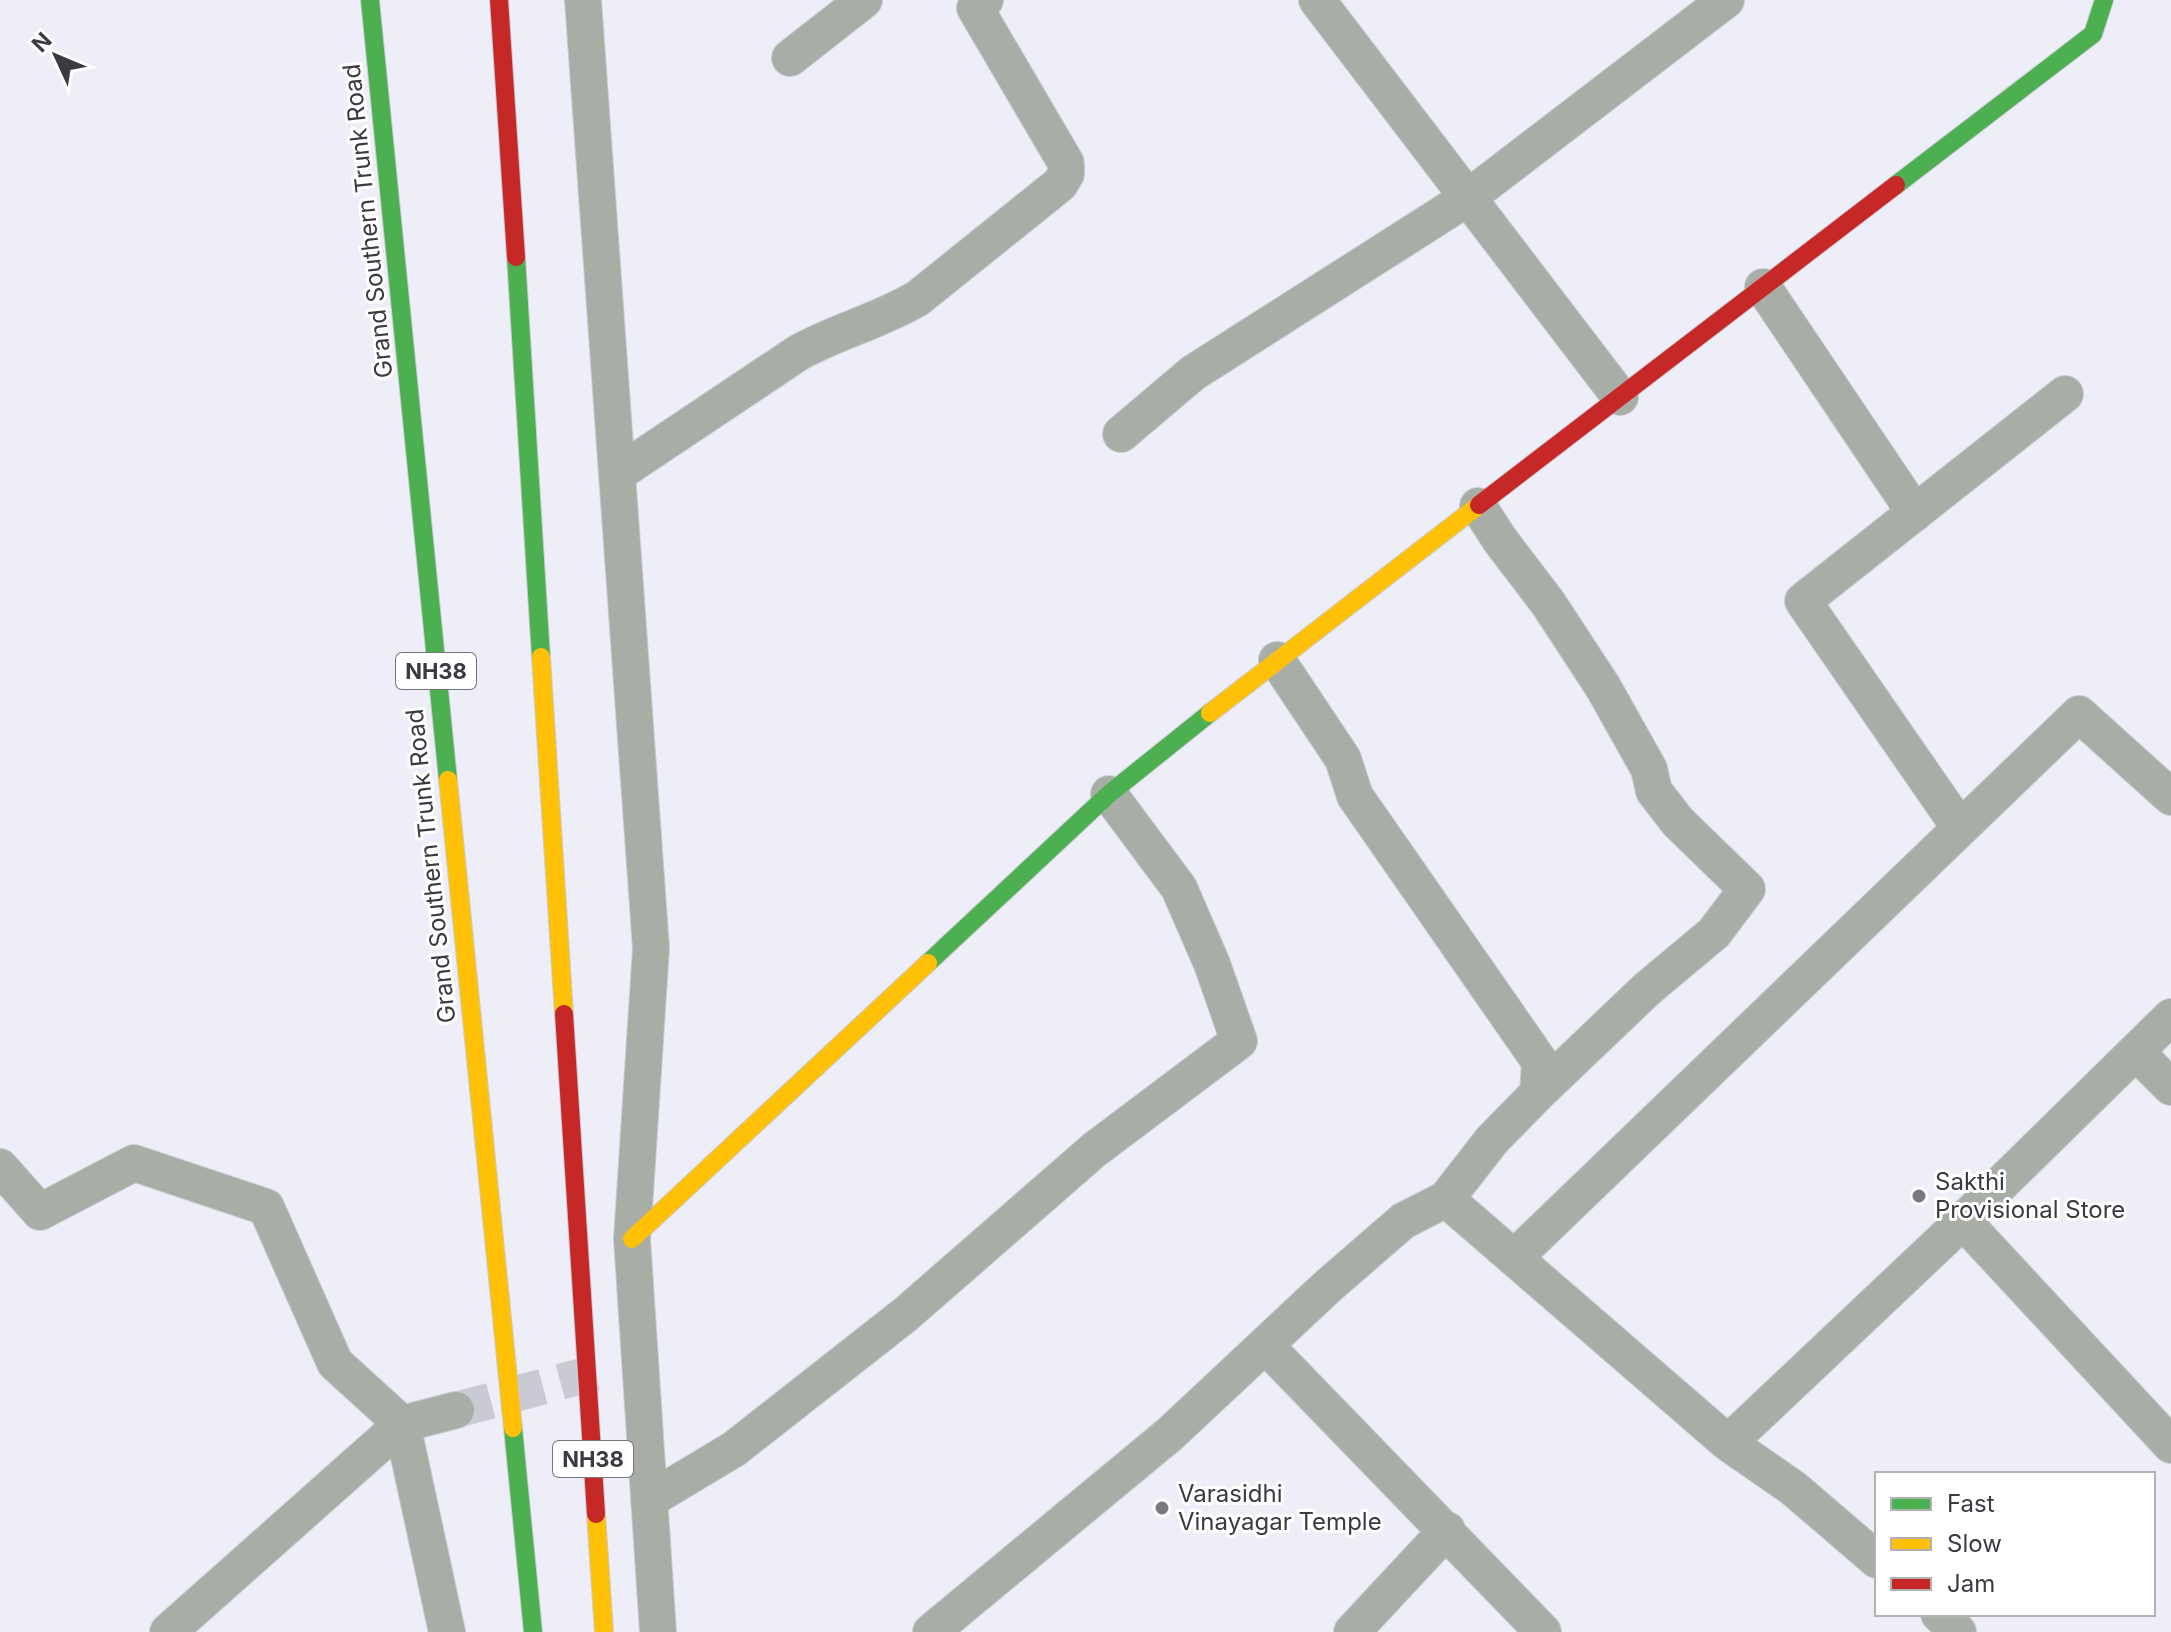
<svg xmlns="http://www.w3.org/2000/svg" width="2171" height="1632" viewBox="0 0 2171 1632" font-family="Inter,sans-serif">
<rect width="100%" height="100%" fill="#eeeef8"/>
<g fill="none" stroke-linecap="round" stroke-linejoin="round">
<!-- street-tunnel -->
<path stroke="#cacad4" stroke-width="36" stroke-dasharray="36 18" stroke-linecap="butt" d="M456,1410L612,1368"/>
<!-- street casing -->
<g stroke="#cbcbd3" stroke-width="38">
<path id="street" d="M583,0L651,948L632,1239L658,1632
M1317,0L1620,397
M790,58L864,0
M1763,287L1915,513
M1121,434L1193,373L1466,199L1726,0
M617,474L798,353C837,331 880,321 918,298L1060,184L1066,174V163L975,8L985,0
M1478,506L1500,540L1548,603L1603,687L1649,769L1654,791L1678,822L1747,889L1714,933L1647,989L1538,1093
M1277,660L1343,759L1355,796L1540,1062L1538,1093L1492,1140L1446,1199
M1960,828L1803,601L2065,394
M2136,1052L2171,1087
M0,1167L40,1212L134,1163L266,1207L335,1363L402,1424L447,1632
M1963,1221L2171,1445
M1514,1258L2079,714L2171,797
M1265,1345L1543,1632
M1728,1443L1793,1488L1877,1560
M649,1500L734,1449L906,1314L1094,1150L1239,1041L1212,964L1179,888L1109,794
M1939,1614L1958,1632
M168,1632L402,1424L456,1410
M931,1632L1170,1434L1327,1287L1403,1221L1446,1199L1728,1443L1963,1221L2171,1017
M1352,1632L1447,1530"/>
</g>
<!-- fast casing -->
<g stroke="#cbcbd3" stroke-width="20">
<path id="fast" d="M370,0L448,780
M1896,185L2093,34L2104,0
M516,257L541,657
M928,963L1109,794L1210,713
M513,1428L533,1632"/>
</g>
<!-- slow casing -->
<g stroke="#cbcbd3" stroke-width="20">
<path id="slow" d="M541,657L564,1014
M1210,713L1479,505
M448,780L513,1428
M632,1239L928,963
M596,1514L604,1632"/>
</g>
<!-- jam casing -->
<g stroke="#cbcbd3" stroke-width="20">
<path id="jam" d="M499,0L516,257
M1479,505L1896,185
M564,1014L596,1514"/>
</g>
<!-- street -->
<use href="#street" stroke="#a8ada6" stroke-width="36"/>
<!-- fast -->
<use href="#fast" stroke="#4caf50" stroke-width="18"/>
<!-- slow -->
<use href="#slow" stroke="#ffc107" stroke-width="18"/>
<!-- jam -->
<use href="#jam" stroke="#c62828" stroke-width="18"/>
</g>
<!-- markers -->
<g fill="#7a7982" stroke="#fff" stroke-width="3">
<circle cx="1919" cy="1196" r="8"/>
<circle cx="1162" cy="1508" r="8"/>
</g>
<g text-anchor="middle" stroke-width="6" stroke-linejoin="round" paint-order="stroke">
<!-- shield labels -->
<g fill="#fff" stroke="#76757b" stroke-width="2">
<rect x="396" y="653" width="80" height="36" rx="6"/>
<rect x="553" y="1441" width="80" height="36" rx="6"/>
</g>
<g font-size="22" font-weight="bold" fill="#3b3a42">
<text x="436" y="679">NH38</text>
<text x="593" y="1467">NH38</text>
</g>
<!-- street labels -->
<g font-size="24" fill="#3b3a42" stroke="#fff">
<text transform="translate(368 221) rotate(-96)" y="8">Grand Southern Trunk Road</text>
<text transform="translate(431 866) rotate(-96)" y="8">Grand Southern Trunk Road</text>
</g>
<!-- poi labels -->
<g font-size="24" fill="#3b3a42" stroke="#fff" text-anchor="start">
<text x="1935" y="1190">Sakthi<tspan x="1935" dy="28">Provisional Store</tspan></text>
<text x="1178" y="1502">Varasidhi<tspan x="1178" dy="28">Vinayagar Temple</tspan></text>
</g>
</g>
<!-- legend -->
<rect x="1875" y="1472" width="280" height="144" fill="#ffffff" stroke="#b1b0b3" stroke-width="2"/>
<rect x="1891" y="1498" width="40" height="12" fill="#4caf50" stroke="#b1b0b3" stroke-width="2"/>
<text x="1947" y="1512" font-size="24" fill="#3b3a42">Fast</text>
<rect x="1891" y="1538" width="40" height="12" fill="#ffc107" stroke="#b1b0b3" stroke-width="2"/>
<text x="1947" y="1552" font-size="24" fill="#3b3a42">Slow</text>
<rect x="1891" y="1578" width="40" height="12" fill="#c62828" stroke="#b1b0b3" stroke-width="2"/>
<text x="1947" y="1592" font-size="24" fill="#3b3a42">Jam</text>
<!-- north arrow -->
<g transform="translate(56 56) rotate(314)" stroke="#ffffff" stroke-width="6" paint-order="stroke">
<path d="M0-6L14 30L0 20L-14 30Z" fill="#3b3a42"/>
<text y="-12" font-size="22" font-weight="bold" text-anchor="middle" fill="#3b3a42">N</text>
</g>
</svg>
